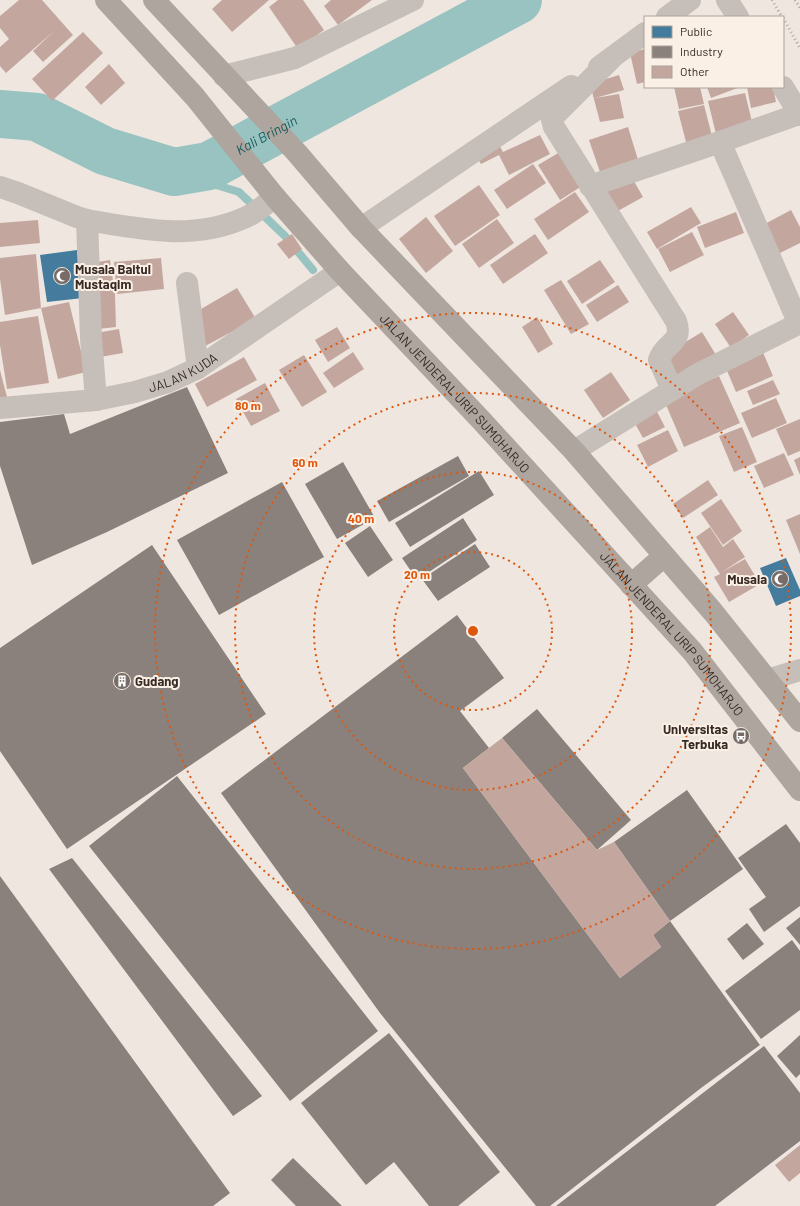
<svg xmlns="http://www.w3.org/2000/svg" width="800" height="1206" viewBox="0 0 800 1206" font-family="Barlow,sans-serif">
<rect width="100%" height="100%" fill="#eee6df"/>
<!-- public -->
<path fill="#457b9d" d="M77,250L83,298L47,302L40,255Z
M786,558L800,590V596L776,606L760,568Z"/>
<!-- industry -->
<path fill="#8a817c" d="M187,387L228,473L107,532L32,565L0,466V422L64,414L70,434Z
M458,456L469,476L389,522L377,501Z
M343,462L375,518L337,539L305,484Z
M479,471L494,495L410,547L395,523Z
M282,482L324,557L219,615L177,540Z
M463,518L477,540L417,580L402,558Z
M370,526L393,560L368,577L345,543Z
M475,544L490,567L438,601L422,579Z
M152,545L266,714L67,849L0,751V648Z
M457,615L504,678L460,711L489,748L463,768L620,978L661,947L653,935L670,921L614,842L687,790L743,869L670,921L760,1045L701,1088L550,1206H536L380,1013L221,793Z
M537,709L631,820L597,850L502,738Z
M177,776L378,1031L290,1101L89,846Z
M786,824L800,843V906L764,932L749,909L766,897L738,858Z
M72,858L262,1096L233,1116L49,869Z
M0,876L230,1193L213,1206H0Z
M800,917V945L786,928Z
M747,923L764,944L743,960L727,939Z
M792,940L800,951V1010L761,1039L725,991Z
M389,1033L500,1172L458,1206H429L394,1162L366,1185L301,1103Z
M800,1035V1074L796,1078L777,1056Z
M764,1046L800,1093V1141L715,1206H556Z
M293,1158L342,1206H296L271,1180Z"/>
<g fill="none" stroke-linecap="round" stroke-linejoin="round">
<!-- stream -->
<path stroke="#99c3c0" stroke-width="8" d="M174,172L239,192L285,236L313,270"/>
<!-- river -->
<path stroke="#99c3c0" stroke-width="48" id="s1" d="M0,114L37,117L105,151L174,172L209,166L518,0"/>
</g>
<!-- building -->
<path fill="#c3a79f" d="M19,0H42L73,35L43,62L33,51L54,31L6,73L0,66V47L9,39L0,28V16Z
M222,0H269L232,32L212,9Z
M278,0H303L324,30L298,49L269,7Z
M331,0H372L338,25L324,6Z
M83,32L103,53L52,101L32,79Z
M645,49V82L637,84L630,53Z
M109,64L125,83L101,105L85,87Z
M619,75L624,90L595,98L619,94L624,118L600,122L590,84Z
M674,87H700L704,104L679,109Z
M707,87H740L711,98Z
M747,87H773L776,102L751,108Z
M745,93L753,126L716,134L708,101Z
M704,105L712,136L686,142L678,111Z
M628,127L639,163L601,175L589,140Z
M540,135L550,154L509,175L499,155L481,164L475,154L497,141L503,152Z
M560,152L582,186L560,200L538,165Z
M533,164L546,183L507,209L494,190Z
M631,176L643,197L616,212L604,191Z
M479,185L500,215L455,246L434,216Z
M575,192L589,212L548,240L534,219Z
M691,207L701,223L657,249L647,232Z
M791,210L800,227V243L774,256L759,227Z
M736,212L744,233L705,248L697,227Z
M426,217L453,251L426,273L399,239Z
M497,219L514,243L479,268L462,244Z
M38,220L40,243L0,247V223Z
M692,232L704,255L670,272L658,249Z
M292,234L302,249L289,259L277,244Z
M535,234L548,253L503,284L490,265Z
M36,254L41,308L5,315L0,279V258Z
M161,258L164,289L117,294L114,262Z
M110,260L115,295L116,327L98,329L91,263Z
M600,260L615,282L582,304L567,281Z
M561,280L589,324L571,334L544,290Z
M618,285L629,302L597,322L586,305Z
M237,288L256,319L205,346L201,309Z
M69,302L86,372L58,379L41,308Z
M733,312L749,335L731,348L715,324Z
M38,316L49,383L7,389L0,345V322Z
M537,317L553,344L538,353L522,327Z
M337,327L350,348L328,362L315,340Z
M119,329L123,353L100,357L96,333Z
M702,332L716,355L678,378L664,355Z
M762,350L773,376L736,392L725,366Z
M353,352L364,369L334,388L323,373Z
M304,355L327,392L302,407L279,370Z
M244,357L257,380L207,407L195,384Z
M0,370L7,397L0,399Z
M611,372L630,400L603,418L584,390Z
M719,376L740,423L684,447L664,400Z
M773,380L780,394L753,405L747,391Z
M265,383L280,411L251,426L236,399Z
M776,398L787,423L752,438L741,413Z
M655,408L665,427L643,438L633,420Z
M800,419V451L788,456L776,429Z
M742,427L757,462L734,472L719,436Z
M668,430L678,451L648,467L637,445Z
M784,453L794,475L764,488L754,466Z
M800,457V475L794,460Z
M708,480L718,495L683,518L673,504Z
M721,499L742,531L723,545L701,513Z
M800,514V554L786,520Z
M710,527L723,547L733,539L745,557L722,572L745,559L760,584L729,602L714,577L720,574L696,537Z
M502,738L597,850L614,842L670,921L653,935L661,947L620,978L463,768Z
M800,1145V1173L789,1182L775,1165Z"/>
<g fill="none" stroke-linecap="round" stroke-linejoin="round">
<!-- minor -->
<g stroke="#c6beb8" stroke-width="22">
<path d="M727,0L738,17"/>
<path d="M667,17L690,0"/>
<path d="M611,59L555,115L552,120L554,127L676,321C684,344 664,342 659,360L672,390"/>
<path d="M599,67L645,33"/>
<path d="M224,76L295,58L413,0"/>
<path d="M783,87L800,115"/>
<path d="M720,142L799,324"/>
<path d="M590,186L720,142L799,114"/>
<path d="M0,187L18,193L77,217L87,220C140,229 192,241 244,218C255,214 265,204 275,197"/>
<path d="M87,220L91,338L96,400"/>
<path d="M361,228L571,86"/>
<path d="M187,283L198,368"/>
<path id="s2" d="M0,408L96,400L135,392L168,382L198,368L340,271"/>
<path d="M574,451L698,374L800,323"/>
<path d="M767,680L800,670"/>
</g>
<!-- highway -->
<g stroke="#ada59e" stroke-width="22">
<path id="s3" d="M106,0L195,97L275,197L340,271L481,420L692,651L800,790"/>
<path d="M154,0L297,153L361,228L574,451L713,612L800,721"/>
<path d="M631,585L664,556"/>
</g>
<!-- rail -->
<path stroke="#aea7a2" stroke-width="3" stroke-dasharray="1 3" stroke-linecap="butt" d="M772,0L782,17
M795,0L800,8
M783,18L800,48"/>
</g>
<!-- distance rings -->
<g fill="none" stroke="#df570d" stroke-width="2" stroke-dasharray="2 4">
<circle cx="473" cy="631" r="79"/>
<circle cx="473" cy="631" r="159"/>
<circle cx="473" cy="631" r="238"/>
<circle cx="473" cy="631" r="318"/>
</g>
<!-- icons -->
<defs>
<g id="mosque-disc" transform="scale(0.9)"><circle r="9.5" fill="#776c67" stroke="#fbf0e5"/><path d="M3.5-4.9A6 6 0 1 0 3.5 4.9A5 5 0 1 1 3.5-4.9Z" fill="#fff"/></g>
<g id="building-disc" transform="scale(0.9)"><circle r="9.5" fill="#776c67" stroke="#fbf0e5"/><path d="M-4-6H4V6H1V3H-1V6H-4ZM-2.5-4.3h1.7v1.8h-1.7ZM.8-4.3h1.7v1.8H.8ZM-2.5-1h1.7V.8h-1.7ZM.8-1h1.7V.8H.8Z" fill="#fff"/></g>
<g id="bus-disc" transform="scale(0.9)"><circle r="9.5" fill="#776c67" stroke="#fbf0e5"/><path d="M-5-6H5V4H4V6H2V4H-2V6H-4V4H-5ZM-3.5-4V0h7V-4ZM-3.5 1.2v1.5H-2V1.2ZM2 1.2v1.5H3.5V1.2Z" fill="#fff"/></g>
</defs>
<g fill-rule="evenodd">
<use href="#mosque-disc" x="62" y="276"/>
<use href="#mosque-disc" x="780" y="579"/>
<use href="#building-disc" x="122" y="681"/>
<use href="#bus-disc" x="741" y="736"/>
</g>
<g text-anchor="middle" stroke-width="4" stroke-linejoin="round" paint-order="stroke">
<!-- poi labels -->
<g font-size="13" font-weight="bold" fill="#372a26" stroke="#fbf0e5" text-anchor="start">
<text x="75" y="274">Musala Baitul<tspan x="75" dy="15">Mustaqim</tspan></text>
<text x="767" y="584" text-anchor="end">Musala</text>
<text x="135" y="686">Gudang</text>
<text x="728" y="734" text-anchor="end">Universitas<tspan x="728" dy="15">Terbuka</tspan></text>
</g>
<!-- street labels -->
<g font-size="13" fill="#372a26" stroke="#fbf0e5">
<text dy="5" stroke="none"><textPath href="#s2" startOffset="188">JALAN KUDA</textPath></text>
<text dy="5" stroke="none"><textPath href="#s3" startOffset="526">JALAN JENDERAL URIP SUMOHARJO</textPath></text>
<text dy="5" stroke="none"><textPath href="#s3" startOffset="850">JALAN JENDERAL URIP SUMOHARJO</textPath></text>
</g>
<!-- water labels -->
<g font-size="14" font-style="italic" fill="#175d5d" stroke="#fbf0e5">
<text dy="5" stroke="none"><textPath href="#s1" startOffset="286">Kali Bringin</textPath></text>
</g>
</g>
<circle cx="473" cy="631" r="6" fill="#df570d" stroke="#fbf0e5" stroke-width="2"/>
<g font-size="12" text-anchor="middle" font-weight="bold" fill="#df570d" stroke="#fbf0e5" stroke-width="4" stroke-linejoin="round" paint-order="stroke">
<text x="248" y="410">80 m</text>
<text x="305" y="467">60 m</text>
<text x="361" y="523">40 m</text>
<text x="417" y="579">20 m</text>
</g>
<!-- legend -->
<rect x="644" y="16" width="140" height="72" fill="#fbf0e5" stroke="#ada199"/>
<rect x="652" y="26" width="20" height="12" fill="#457b9d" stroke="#ada199"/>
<text x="680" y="36" font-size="12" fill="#372a26">Public</text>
<rect x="652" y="46" width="20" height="12" fill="#8a817c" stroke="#ada199"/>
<text x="680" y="56" font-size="12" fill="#372a26">Industry</text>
<rect x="652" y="66" width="20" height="12" fill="#c3a79f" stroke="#ada199"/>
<text x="680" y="76" font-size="12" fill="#372a26">Other</text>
</svg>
